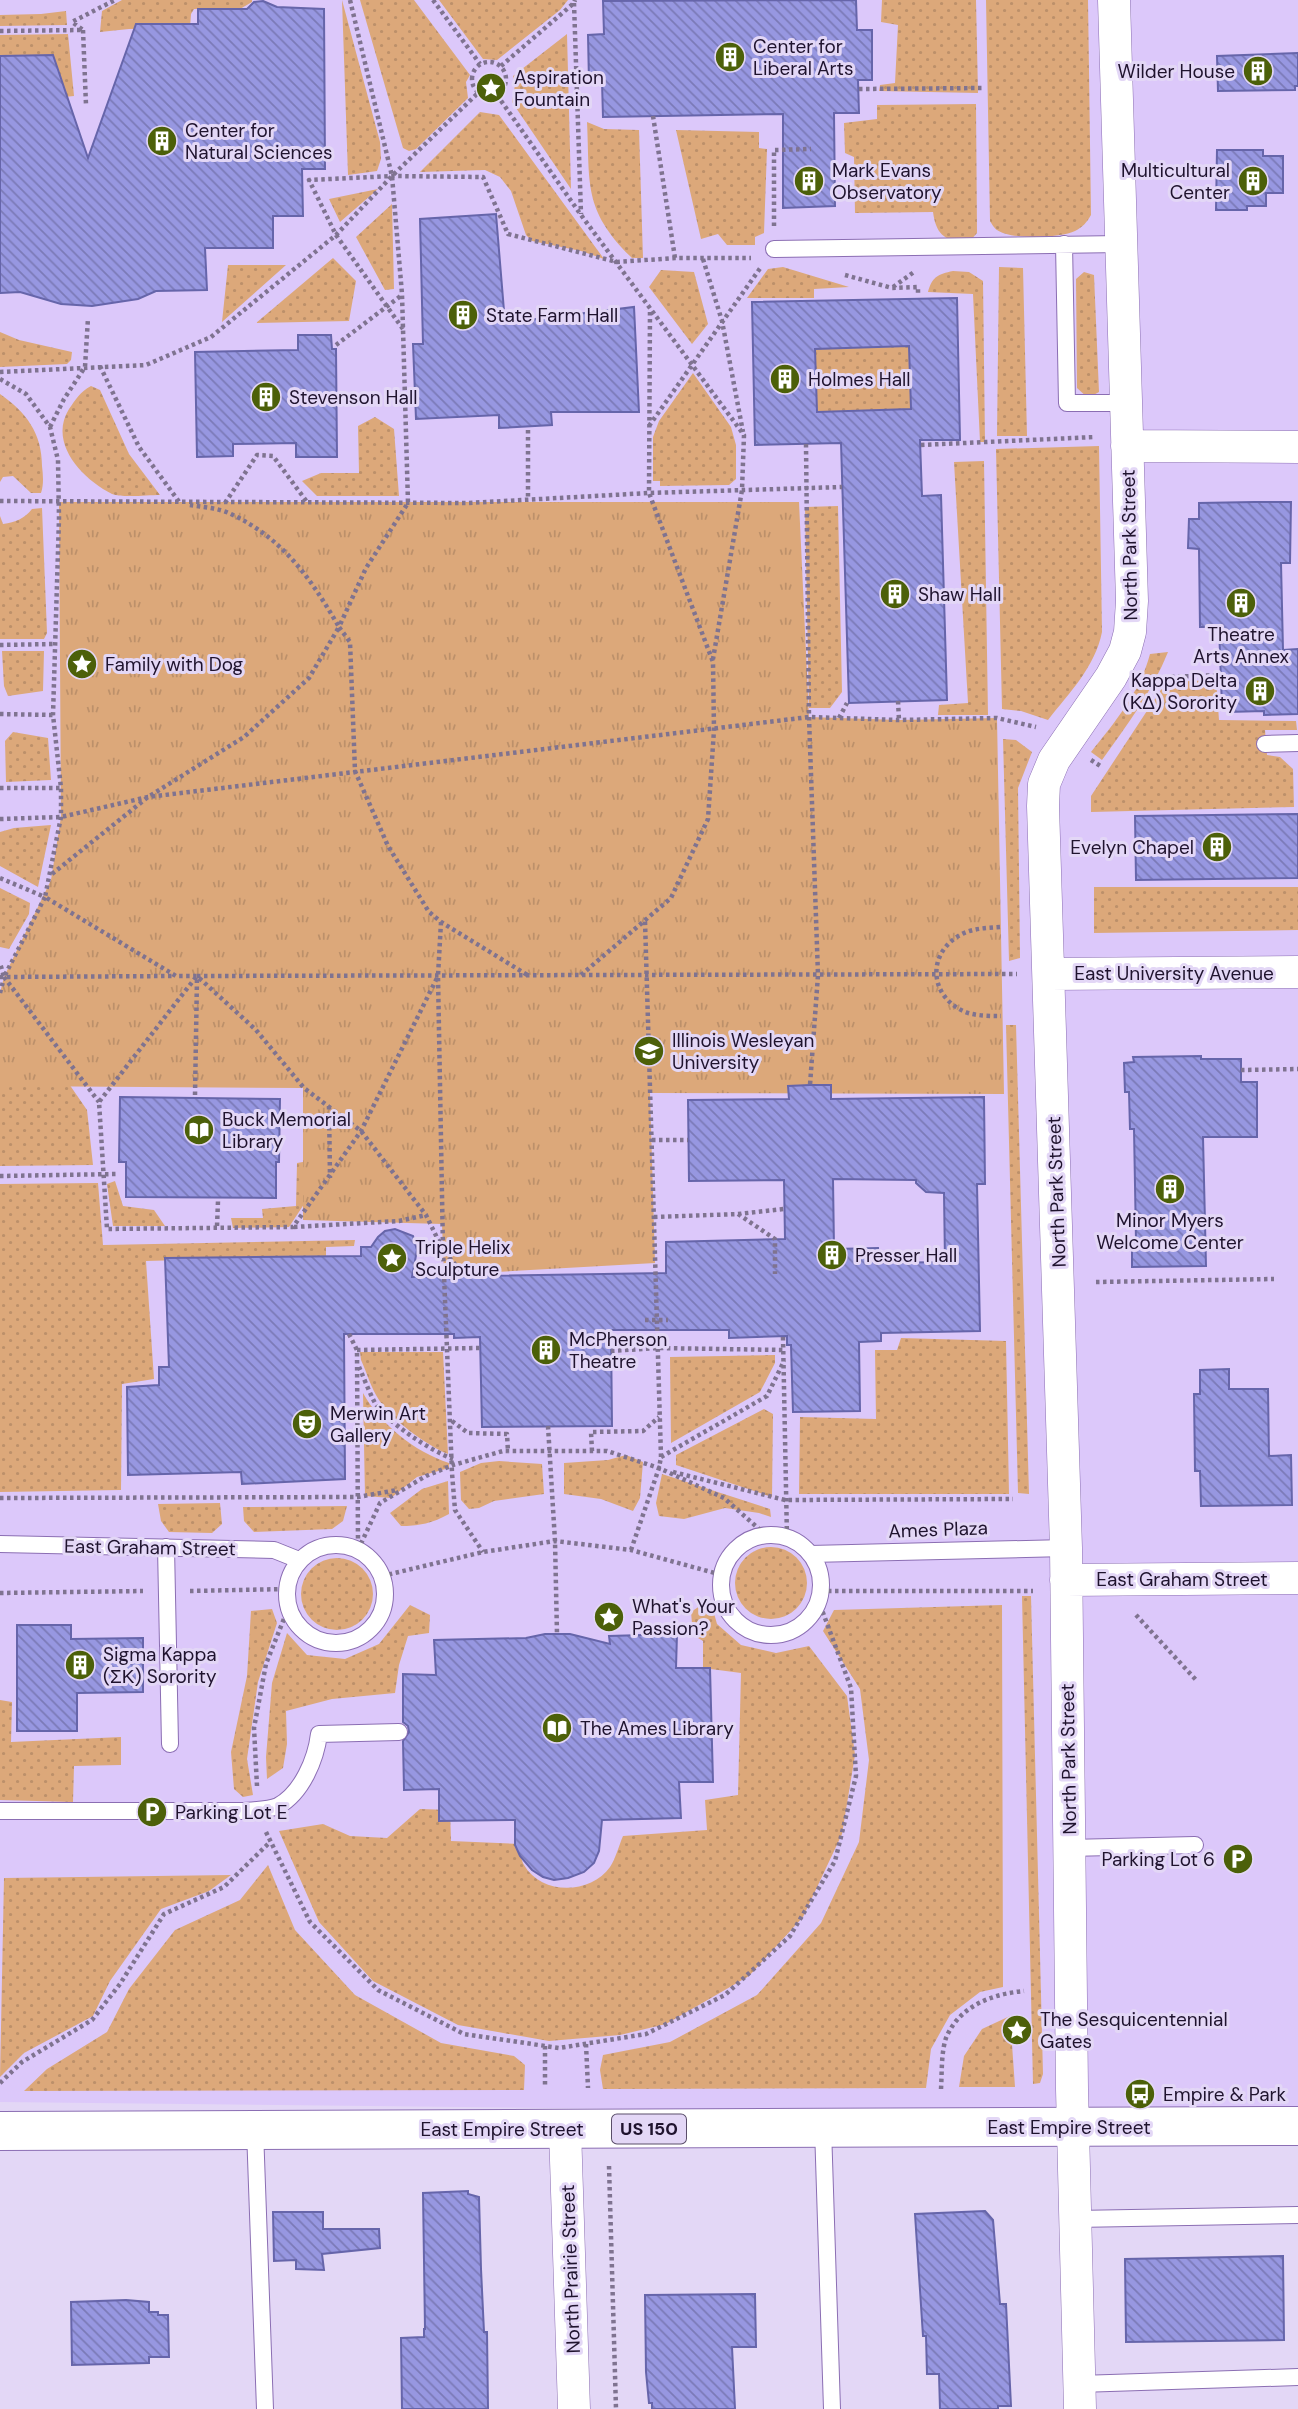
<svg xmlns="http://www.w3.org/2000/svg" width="1298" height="2409" viewBox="0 0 1298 2409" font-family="'DM Sans',sans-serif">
<defs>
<pattern id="grass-dots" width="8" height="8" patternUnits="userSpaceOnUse" patternTransform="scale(1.75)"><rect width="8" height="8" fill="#dca87a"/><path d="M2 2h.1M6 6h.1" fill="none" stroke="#bc906a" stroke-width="1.8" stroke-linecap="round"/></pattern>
<pattern id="park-tufts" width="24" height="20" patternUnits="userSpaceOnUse" patternTransform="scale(1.75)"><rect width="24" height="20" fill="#dca87a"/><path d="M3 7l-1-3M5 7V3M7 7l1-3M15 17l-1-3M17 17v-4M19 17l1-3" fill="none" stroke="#bc906a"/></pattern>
<pattern id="building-back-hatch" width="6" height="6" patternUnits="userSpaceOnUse" patternTransform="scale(1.75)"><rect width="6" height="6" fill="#9797e1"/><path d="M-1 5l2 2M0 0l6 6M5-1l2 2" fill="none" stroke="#7b7ab7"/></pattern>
</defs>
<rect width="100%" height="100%" fill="#e3d7f6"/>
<!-- built -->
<path fill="#dcc8fa" d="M0,0H1298V2116L0,2102Z"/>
<!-- grass -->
<path fill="url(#grass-dots)" d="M122,0H252V2L240,9H194L191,14L190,28L129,29L100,32L102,11Z
M342,0L380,142L381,159L377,171L348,175Z
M360,0H414L470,75L466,82L468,98L416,149L409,151L403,148Z
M439,0H568L560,10L497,60L483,59Z
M882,0H976L978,93L879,91L880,85L895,83L898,25L881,22Z
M986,0H1088L1091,215C1087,222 1083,227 1075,231C1061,238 1010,240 997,230C995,229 991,223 990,221Z
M66,11L67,25L0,26V15L41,14Z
M68,34L74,96L64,97L0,60V35Z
M567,34L571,189L512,102L515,85L513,76Z
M976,104L977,233L970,241C946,243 936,235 933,212L855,213L854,157L845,153L844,123L877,119V105Z
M480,112L499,115L604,259L581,251L532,241L526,235L511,191L500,177L485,170L420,172Z
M587,122L604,129L639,130L643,258H632C583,210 590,185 587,122Z
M676,130L759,132V148L767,149L764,233L755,237V245H727L718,234L701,239Z
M378,189L340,222L329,199Z
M392,204L394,289L385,290L356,237Z
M333,258L356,281L349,321L256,323Z
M228,265H286L222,322Z
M783,267L849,287L814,289V298H747L768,269Z
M999,267L1023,268L1027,436H997Z
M661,270L694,272L708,324L692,344L649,287Z
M953,271L969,272L983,281L985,442H980L973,294L928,292C932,277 938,274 953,271Z
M1084,272L1094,275L1099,392L1088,398L1077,388L1076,279Z
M0,332L19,340L72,352L71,360L67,364L0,367Z
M909,346L911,409L817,412L815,349Z
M693,373L731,427L736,445V479L729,485L660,486V481H653V437L659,421Z
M91,386L100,390L129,454L160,495C148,495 122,498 112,494C82,479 48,443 69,409C76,399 80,392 91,386Z
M0,394C26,412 42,433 42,466C43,475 44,484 41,493H31L13,476L3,477L0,482Z
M375,417L394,429L399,496H317L302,481L321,473H359L358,426Z
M1099,446L1102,632C1095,667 1070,692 1048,720L1021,711L1002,709L996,449Z
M984,461L988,715H938L939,705L968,703L954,462Z
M838,506L842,692L830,708H809L805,507Z
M42,508L47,633L44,639H0V516L3,524C16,522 24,519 32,509Z
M2,651H44L43,691L8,696L4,686Z
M1168,652C1152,692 1127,725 1102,760L1091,752C1115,722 1140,692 1150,654Z
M1216,680L1219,720L1296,721L1297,730H1265L1267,755L1280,757L1293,769L1294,807L1091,812V796L1166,682Z
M13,732L48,738L51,780L6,782L5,741Z
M1003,739L1016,740L1032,752L1018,788L1020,958L1009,961Z
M51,825L38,887L0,866V832L14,828Z
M1094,887H1298V930L1094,933Z
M0,888L30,903L29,914L9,949L0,947Z
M7,994L87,1110L93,1165L0,1166V1025Z
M1006,1025H1016L1029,1494L1018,1493Z
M320,1159L322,1177L289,1227L233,1228L231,1218H263L262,1209L296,1206L297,1163Z
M115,1181L123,1206L154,1210L165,1226H113L107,1184Z
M98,1183L103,1245L355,1240L354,1246L326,1247V1256L146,1261L154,1379L122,1384L121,1490L0,1492V1184Z
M901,1338L1006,1341L1009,1494H799L800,1417L876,1419L875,1350H897Z
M360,1352H443L448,1454C426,1445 392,1420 379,1400C371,1388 367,1373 361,1360Z
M775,1355V1363L760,1392L671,1443L670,1357Z
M363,1393C380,1424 415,1452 449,1463V1468L417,1477L391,1498L365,1496Z
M764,1409L773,1414L772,1497L676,1465V1455Z
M626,1455L643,1462L640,1498L633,1511L601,1499L564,1494V1463L608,1460Z
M499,1461L542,1464L544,1494L494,1501L479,1508L469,1509L461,1500L460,1472L481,1463Z
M662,1474L770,1509L771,1517L759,1513L725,1508L684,1519L659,1516L656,1503Z
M448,1481L449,1514C433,1523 419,1526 401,1526L390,1513L422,1489Z
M220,1503L222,1524L212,1533L169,1532L161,1521L158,1504Z
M347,1506L343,1521L332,1529L254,1532L244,1521L243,1507Z
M735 1583a36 36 0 1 1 72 0a36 36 0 1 1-72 0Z
M301 1594a36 36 0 1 1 72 0a36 36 0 1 1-72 0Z
M1022,1596H1031L1043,2074L1040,2083L1033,2084Z
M710,1599L717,1624L741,1645L776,1653L809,1646L847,1696L855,1755L842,1834L803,1917L749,1976L666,2024L620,2035L549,2041L458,2025L373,1981L319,1922L279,1831L323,1824L350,1836L387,1838L420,1809L450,1810L451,1841L519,1844C520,1850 521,1860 524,1865C542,1896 591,1894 610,1867C616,1858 619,1845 623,1836L707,1830L705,1800L738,1795L741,1673L703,1668V1641L693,1635L691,1612Z
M410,1605L430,1615L429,1633L408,1636L399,1665L395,1693L332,1699L286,1711L287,1744L283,1768L267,1779L266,1757L272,1683L287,1633L307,1655L345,1659L379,1644Z
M1002,1605L1003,1987L980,1992L950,2015L931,2049L926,2088L603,2089L600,2070L603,2055L670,2042L757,1995L821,1923L859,1842L869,1760L860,1689L823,1631L834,1610Z
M272,1609L277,1623L258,1682L247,1759L253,1795L243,1797L234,1789L231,1752L247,1676L251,1611Z
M0,1700L12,1702L11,1742L121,1737V1765L74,1766L73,1802L0,1800Z
M268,1865L295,1930L355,1995L441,2043L514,2056L525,2065L524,2090L24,2091L47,2069L107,2032L129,1989L175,1930L240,1900Z
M231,1875L209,1891L161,1909L110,1981L93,2016L24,2053L0,2077L4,1878Z
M1010,2016L1015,2087H959L964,2056L982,2029Z"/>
<!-- park -->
<path fill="url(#park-tufts)" d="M59,502H799L809,717L899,720L997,718L1004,1094L650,1093L655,1263L444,1275L442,1224L303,1220V1088L0,1086V993L4,977L51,880L61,817Z"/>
<!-- building -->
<path fill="url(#building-back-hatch)" stroke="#6665aa" stroke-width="2" fill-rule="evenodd" d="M856,0L857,30H872V80H858L859,113H834L835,206L783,208V114L603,117L602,82H589L588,35L604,34L603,1Z
M263,1L277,7L324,9L325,169H302L303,216H273V248H205L207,290L156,291L138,299L92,306L61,304L20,292L0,293V56L53,55L88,158L136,24H198V9H247L254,2Z
M1298,53V86H1295V90L1218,91L1217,56Z
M1217,150H1263V156H1283V193H1266V206H1247V210H1216Z
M496,214L505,323L634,307L639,412H551L552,425L499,428V415L416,419L413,344H423L420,219Z
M957,298L960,440H920L922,496L941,495L947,700L849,703L841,443L755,445L752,302ZM909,346L911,409L817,412L815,349Z
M298,335H331L332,349H336L337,457H296V443L233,444V456L197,457L195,352L298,350Z
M1254,502H1291L1290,563H1281L1283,650L1298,649V714L1264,715V711L1228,712V707H1222L1219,627H1200L1199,549L1188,548L1189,519H1199V503Z
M1298,814V878L1136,880L1135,816Z
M1201,1056V1059H1241V1082H1257V1137H1203L1206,1266L1132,1267V1241H1136L1134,1129H1130L1129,1092H1125L1124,1063L1134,1062L1133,1057Z
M810,1085H831V1099L984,1097L985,1184H977L980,1331L881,1333V1341L859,1342L860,1411L793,1412L791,1345H787V1336L729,1338V1330H611L612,1426L482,1427L480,1337L454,1338V1334H344L345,1479L242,1484L241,1472L128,1475L127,1387L159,1385V1367H169L165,1258L361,1256V1247H371L378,1237L385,1231L395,1229L413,1236L417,1250L412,1277L666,1273V1242L785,1239L784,1180L689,1181L688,1100L789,1099L788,1086ZM833,1179L916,1180V1183L926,1192L944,1193L945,1262L879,1263L878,1248L834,1249Z
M120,1097L280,1099L279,1162H276V1198L126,1197V1162H119Z
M1229,1369V1389H1268L1269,1456L1291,1455L1292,1505L1201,1506L1200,1471H1195L1194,1394H1200V1370Z
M17,1625H71V1639L143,1638V1692L77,1693V1731H17Z
M545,1634H570L610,1644L609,1636L677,1634L676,1668H710L713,1782H679L681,1818L602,1820L599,1851L594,1863L584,1872L568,1878L554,1880L543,1877L532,1870L520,1856L515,1845V1820L439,1821V1789L404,1790L403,1741L409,1732L408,1726L403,1722V1674L436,1675L434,1640L526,1638Z
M468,2191V2194L479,2197L481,2269L484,2332H487L488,2409H402L401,2338L424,2337V2329H425L423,2193Z
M985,2211L993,2220L1000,2304H1006L1011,2406H998V2409H940L939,2374H927L926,2336H923L915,2214Z
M273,2212H323V2229H379L380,2248L322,2254L324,2270L296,2269V2260L274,2261Z
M1283,2256L1284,2340L1126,2342L1125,2259Z
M755,2294L756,2347H732L735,2409H652V2403H649L646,2372L645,2295Z
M126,2300L149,2302V2312H158V2315H168L169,2357H149V2363L72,2365L71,2302Z"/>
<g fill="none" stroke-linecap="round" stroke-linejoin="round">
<!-- service casing -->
<g stroke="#8b6eb3" stroke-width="18">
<path id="service" d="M1064,244L1067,403H1126
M774,249L1121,244
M1265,744L1298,743
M721 1585a50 50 0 1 1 100 0a50 50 0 1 1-100 0Z
M0,1544L274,1550L299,1560
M287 1594a49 49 0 1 1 98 0a49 49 0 1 1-98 0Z
M166,1547L170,1744
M810,1554L1066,1548
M0,1811H244C253,1810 269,1810 278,1806C302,1793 316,1759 319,1734L399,1732
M1069,1848L1195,1845
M823,2128L832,2409
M255,2130L265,2409
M1075,2219L1298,2215
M1079,2384L1298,2377"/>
</g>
<!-- minor casing -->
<g stroke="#8b6eb3" stroke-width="33">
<path id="minor" d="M1127,446L1298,447
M1050,974L1298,972
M1066,1580L1298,1578
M565,2129L574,2409
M1080,2409L1072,2089L1066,1548L1043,806L1044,784L1054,760L1111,677L1125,651L1130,632L1132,601L1114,0"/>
</g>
<!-- primary casing -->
<g stroke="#8b6eb3" stroke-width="40">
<path id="primary" d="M0,2131L1298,2126"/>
</g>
<!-- path -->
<path stroke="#7f7390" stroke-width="4.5" stroke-dasharray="3.5 3.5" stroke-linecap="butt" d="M350,0L392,176L402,294L408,503L366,568L339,627L350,642L355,771L388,846L429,912L441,922L529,976
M433,0L480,64
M574,3L581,214
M83,30L86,105
M0,31L83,30L72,22L115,0
M472 79a17 17 0 1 1 34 0a17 17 0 1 1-34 0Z
M501,66L574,3L575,0
M859,89L983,88
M497,95L581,215L744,435L742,490L713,659
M653,116L675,258
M774,226V150L811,149
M703,259L722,321L743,432
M845,275L892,288L918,287V295
M893,287L914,272
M403,329L336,235L309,180L392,176L483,177L508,234L617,262L675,258H751
M336,345L402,295
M100,366L139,447L180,503
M0,372L146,365L211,337L336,235L392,176L478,93
M0,379L26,394L50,427L58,460L59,518L53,715L61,788V817L45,897L176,976H197L256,1030L304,1088L361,1131L426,1215L443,1250L464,1275
M649,426L761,267
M50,427L64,399L85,367L88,318
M528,430V499
M806,444L809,717L818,975L810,1085
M921,445L1095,437
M0,501L468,503L649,493L842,487
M225,503L257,455L273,456L307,502
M0,645L54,644
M1164,677L1221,675
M898,701L899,720
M0,714L53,715
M839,718L847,703
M1091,760L1102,767
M0,788H61
M0,819L61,817L148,797L809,717L899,720L997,718L1036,727
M52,874L148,797L244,737L309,678L339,627C311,579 284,539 231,514C219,508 202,507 189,505
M0,878L45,897L4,977L0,963
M441,922L438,976L443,1250L452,1473L455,1510L483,1552
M1000,927C987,928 974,928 962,934C925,953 929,999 968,1013C979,1016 991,1016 1001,1016
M581,975L671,898L708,819L714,730L713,662L649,493L650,309
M197,976L1017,974
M0,977L175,976
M4,977L99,1102
M196,977L99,1102L107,1229L293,1227L361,1131L438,976
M0,993L4,978
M1241,1070L1298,1069
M195,1095L197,977
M329,1106L330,1178
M652,1140H688
M0,1176L117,1174
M738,1214L775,1239V1274
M654,1217L738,1214L784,1209
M217,1226L218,1201
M294,1227L399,1221L426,1215
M1096,1282L1274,1279
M645,1320H668
M349,1334L357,1350L358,1545
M783,1337L787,1538
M357,1350L480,1348
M611,1351L657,1348L784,1350
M359,1367C364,1378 369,1392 375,1403C388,1423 431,1451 453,1459
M452,1421L468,1433L507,1434L508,1452
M548,1426L555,1541L557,1634
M592,1451L591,1432L643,1431L659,1417
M661,1457L767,1396L784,1361
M673,1472L785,1500L1013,1499
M0,1498L358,1497L397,1490
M358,1550L380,1503L426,1476L453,1465L503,1451H607L659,1468L724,1498L767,1536
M631,1550L659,1468L661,1457L645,921
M382,1576L483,1552L555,1541L631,1550L722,1575
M190,1591L286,1589
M821,1591H1033
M0,1593L143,1591
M1136,1615L1197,1681
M257,1786L254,1728L266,1664L289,1606
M266,1832L310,1922L378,1990L464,2034L559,2048L646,2034L725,1995L790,1936L835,1861L856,1776L851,1688L819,1602
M586,2044L588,2088
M545,2046V2087
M0,2083L22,2062L92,2020L120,1984L164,1914L224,1887L270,1842
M941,2089C942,2073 941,2053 946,2038C959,2006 992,1994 1024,1991
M609,2166L616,2409"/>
<!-- service -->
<use href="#service" stroke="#fff" stroke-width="16"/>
<!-- minor -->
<use href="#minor" stroke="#fff" stroke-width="32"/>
<!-- primary -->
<use href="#primary" stroke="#fff" stroke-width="38"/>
</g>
<!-- icons -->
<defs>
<g id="building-disc" transform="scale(1.575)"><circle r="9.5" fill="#4c6009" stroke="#e3d7f6"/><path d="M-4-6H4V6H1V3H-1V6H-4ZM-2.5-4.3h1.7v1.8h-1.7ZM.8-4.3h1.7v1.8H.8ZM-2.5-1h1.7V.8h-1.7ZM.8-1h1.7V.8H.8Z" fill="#fff"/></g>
<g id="sight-disc" transform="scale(1.575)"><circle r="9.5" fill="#4c6009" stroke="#e3d7f6"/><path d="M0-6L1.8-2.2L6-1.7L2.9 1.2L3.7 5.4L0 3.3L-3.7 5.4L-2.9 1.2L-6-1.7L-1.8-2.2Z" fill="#fff"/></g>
<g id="university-disc" transform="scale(1.575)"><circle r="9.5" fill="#4c6009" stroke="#e3d7f6"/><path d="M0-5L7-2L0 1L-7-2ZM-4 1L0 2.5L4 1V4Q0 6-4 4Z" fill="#fff"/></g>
<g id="library-disc" transform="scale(1.575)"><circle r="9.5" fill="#4c6009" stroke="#e3d7f6"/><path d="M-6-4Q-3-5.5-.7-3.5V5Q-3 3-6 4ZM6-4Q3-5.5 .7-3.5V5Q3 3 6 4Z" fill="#fff"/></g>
<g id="theatre-disc" transform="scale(1.575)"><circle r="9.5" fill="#4c6009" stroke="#e3d7f6"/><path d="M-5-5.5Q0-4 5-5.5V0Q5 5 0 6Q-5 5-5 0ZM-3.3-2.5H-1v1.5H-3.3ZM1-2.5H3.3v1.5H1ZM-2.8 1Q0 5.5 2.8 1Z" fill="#fff"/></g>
<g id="parking-disc" transform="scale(1.575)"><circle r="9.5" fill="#4c6009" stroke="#e3d7f6"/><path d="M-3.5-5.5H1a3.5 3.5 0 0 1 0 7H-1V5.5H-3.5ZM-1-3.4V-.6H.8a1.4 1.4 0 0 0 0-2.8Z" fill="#fff"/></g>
<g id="bus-disc" transform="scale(1.575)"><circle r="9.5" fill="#4c6009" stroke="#e3d7f6"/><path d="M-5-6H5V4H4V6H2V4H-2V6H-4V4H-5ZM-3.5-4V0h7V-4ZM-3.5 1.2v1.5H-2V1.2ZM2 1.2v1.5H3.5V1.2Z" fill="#fff"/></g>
</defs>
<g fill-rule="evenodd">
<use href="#building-disc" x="730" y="57"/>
<use href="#building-disc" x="1258" y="71"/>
<use href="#sight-disc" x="491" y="88"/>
<use href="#building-disc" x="162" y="141"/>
<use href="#building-disc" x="809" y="181"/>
<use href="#building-disc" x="1253" y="181"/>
<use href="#building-disc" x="463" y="315"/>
<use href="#building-disc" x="785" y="379"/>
<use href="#building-disc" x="266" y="397"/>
<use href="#building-disc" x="895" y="594"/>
<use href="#building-disc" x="1241" y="603"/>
<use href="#sight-disc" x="82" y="664"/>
<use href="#building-disc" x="1260" y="691"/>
<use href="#building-disc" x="1217" y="847"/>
<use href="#university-disc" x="649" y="1051"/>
<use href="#library-disc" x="199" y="1130"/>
<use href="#building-disc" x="1170" y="1189"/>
<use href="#building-disc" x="832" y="1255"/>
<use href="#sight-disc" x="392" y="1258"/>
<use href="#building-disc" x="546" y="1350"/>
<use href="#theatre-disc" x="307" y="1424"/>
<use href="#sight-disc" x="609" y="1617"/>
<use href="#building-disc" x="80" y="1665"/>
<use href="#library-disc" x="557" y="1728"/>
<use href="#parking-disc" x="152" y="1812"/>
<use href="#parking-disc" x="1238" y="1859"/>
<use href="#sight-disc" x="1017" y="2030"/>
<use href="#bus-disc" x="1140" y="2094"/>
</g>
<g text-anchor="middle" stroke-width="6" stroke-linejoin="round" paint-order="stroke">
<!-- shield labels -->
<rect fill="#e3d7f6" stroke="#5a4e6a" stroke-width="2" x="612" y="2114.5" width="74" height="29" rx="5"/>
<g font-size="18" font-weight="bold" fill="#1f132e">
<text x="649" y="2135">US 150</text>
</g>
<!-- poi labels -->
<g font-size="19" fill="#1f132e" stroke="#e3d7f6" text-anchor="start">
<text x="753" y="53">Center for<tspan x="753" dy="22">Liberal Arts</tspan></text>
<text x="1235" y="78" text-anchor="end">Wilder House</text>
<text x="514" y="84">Aspiration<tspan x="514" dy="22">Fountain</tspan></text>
<text x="185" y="137">Center for<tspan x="185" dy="22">Natural Sciences</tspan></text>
<text x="832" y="177">Mark Evans<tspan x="832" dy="22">Observatory</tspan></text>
<text x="1230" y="177" text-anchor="end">Multicultural<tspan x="1230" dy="22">Center</tspan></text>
<text x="486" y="322">State Farm Hall</text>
<text x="808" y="386">Holmes Hall</text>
<text x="289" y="404">Stevenson Hall</text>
<text x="918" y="601">Shaw Hall</text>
<text x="1241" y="641" text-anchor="middle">Theatre<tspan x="1241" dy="22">Arts Annex</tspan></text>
<text x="105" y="671">Family with Dog</text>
<text x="1237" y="687" text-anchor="end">Kappa Delta<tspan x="1237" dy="22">(ΚΔ) Sorority</tspan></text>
<text x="1194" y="854" text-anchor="end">Evelyn Chapel</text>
<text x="672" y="1047">Illinois Wesleyan<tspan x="672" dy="22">University</tspan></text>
<text x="222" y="1126">Buck Memorial<tspan x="222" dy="22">Library</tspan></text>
<text x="1170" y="1227" text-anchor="middle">Minor Myers<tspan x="1170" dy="22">Welcome Center</tspan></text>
<text x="415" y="1254">Triple Helix<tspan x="415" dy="22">Sculpture</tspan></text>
<text x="855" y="1262">Presser Hall</text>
<text x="569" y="1346">McPherson<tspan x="569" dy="22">Theatre</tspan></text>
<text x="330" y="1420">Merwin Art<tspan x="330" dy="22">Gallery</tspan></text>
<text x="632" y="1613">What's Your<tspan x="632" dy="22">Passion?</tspan></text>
<text x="103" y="1661">Sigma Kappa<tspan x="103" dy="22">(ΣΚ) Sorority</tspan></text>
<text x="580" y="1735">The Ames Library</text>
<text x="175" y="1819">Parking Lot E</text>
<text x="1215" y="1866" text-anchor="end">Parking Lot 6</text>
<text x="1040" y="2026">The Sesquicentennial<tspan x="1040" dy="22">Gates</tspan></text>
<text x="1163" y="2101">Empire &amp; Park</text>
</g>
<!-- street labels -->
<g font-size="19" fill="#1f132e" stroke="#e3d7f6">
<text transform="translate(1129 545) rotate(-91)" y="7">North Park Street</text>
<text x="1174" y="980">East University Avenue</text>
<text transform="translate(1056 1192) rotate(-92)" y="7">North Park Street</text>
<text transform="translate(938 1529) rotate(-2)" y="7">Ames Plaza</text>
<text transform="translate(150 1547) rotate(1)" y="7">East Graham Street</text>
<text x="1182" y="1586">East Graham Street</text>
<text transform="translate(1068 1759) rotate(-91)" y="7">North Park Street</text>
<text x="1069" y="2134">East Empire Street</text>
<text x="502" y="2136">East Empire Street</text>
<text transform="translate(570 2269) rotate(-92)" y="7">North Prairie Street</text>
</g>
</g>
</svg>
